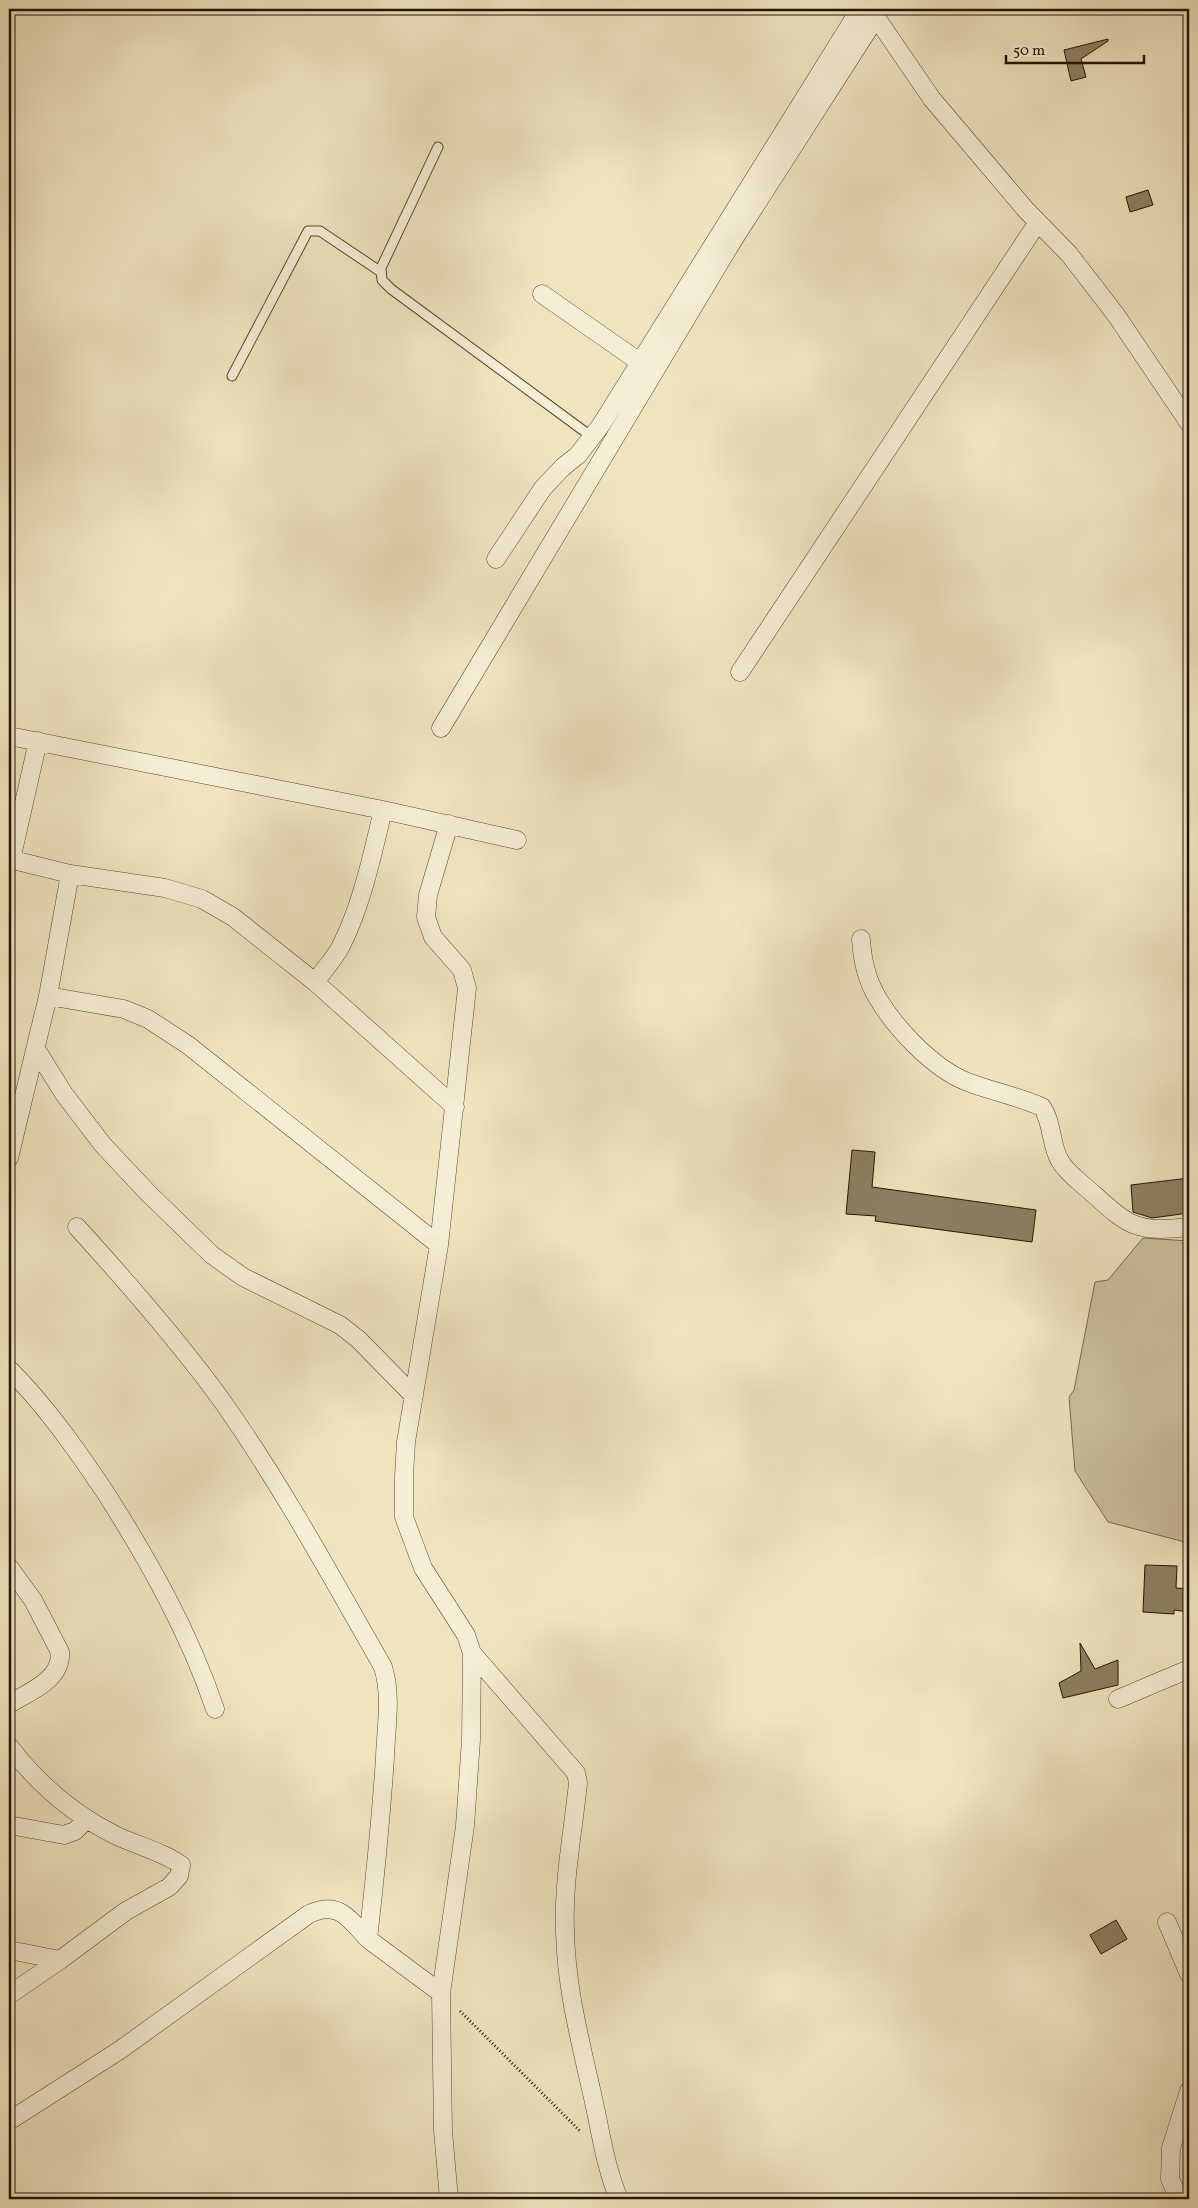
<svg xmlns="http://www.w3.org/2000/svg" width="1198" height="2208" viewBox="0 0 1198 2208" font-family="Vollkorn,serif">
<rect width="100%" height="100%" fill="#f0e4bf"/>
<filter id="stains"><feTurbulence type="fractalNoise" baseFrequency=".004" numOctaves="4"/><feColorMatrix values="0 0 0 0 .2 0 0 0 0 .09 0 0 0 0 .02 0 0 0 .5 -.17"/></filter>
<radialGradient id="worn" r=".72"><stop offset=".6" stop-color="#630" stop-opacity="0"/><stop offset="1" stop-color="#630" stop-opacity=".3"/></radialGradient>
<!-- green -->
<path fill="#cdc09f" stroke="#786a50" d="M1143,1238L1189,1241V1543L1108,1522L1075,1471L1069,1397L1074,1390L1095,1282L1108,1280Z"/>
<!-- building -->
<path fill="#8e8064" stroke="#231301" d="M1108,39V41L1081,59L1086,77L1071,81L1064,50Z
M1148,190L1153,205L1130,212L1126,197Z
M852,1150L875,1152L872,1187L1036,1210L1032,1242L875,1221L876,1216L846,1214Z
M1189,1178V1213L1152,1218L1133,1212L1131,1185Z
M1145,1565L1177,1566L1176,1588L1189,1589V1612L1174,1610V1614L1143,1612Z
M1080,1643L1095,1669L1118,1660V1685L1063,1698L1059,1683L1081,1671Z
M1116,1920L1127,1939L1101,1954L1090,1935Z"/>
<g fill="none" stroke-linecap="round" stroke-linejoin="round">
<!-- service casing -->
<g stroke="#564730" stroke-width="11">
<path id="service" d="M438,147L381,268L382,280L391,289L592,437
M232,376L308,231H320L381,272"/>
</g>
<!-- minor casing -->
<g stroke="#564730" stroke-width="19">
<path id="minor" d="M871,10L932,99L1026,210L1069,254L1116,315L1189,423
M542,294L641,363
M496,559L543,488L563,467L578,455L601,425L860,9
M740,672L1038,222
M441,728L732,242L875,19
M9,736L383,810L517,840
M9,859L70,874L165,888L202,899L233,917L315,982L455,1107
M11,860L38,741
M861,939C862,958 867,980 877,997C895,1028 932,1067 965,1081C990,1091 1017,1096 1042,1107C1053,1123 1050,1144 1060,1161C1067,1173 1080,1182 1090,1191C1129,1226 1135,1233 1189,1227
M315,982C323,971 333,960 340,948C362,905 372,856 383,810
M48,996L124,1009L148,1019L188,1045L439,1245
M36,1049L64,1094L103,1145L149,1194L212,1255L243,1277L340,1325L358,1339L414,1396
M9,1158L48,996L70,874
M77,1227C127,1282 176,1338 220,1398C281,1484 331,1576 383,1667C392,1696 386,1727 385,1757C381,1818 375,1878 368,1939L441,1993
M9,1369C46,1406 76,1449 105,1492C149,1561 189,1632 215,1709
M9,1567L33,1600L60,1652C62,1680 29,1692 9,1704
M472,1653L576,1773L578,1783C573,1832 563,1882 565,1931C566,1985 579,2036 591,2089C600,2126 604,2164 619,2199
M1118,1699L1189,1669
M9,1746C37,1783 73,1814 115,1835C135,1845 164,1852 181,1865L179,1876L169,1887L126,1911L60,1960L9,1950
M9,1825L64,1835L75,1831L87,1819
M1167,1922L1189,1974
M9,1995L60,1960
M9,2121L120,2050L309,1914C339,1900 349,1919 368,1939
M449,2199L443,2131L441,1993L465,1826L471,1740L472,1653L466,1635L423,1568L404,1517V1476L406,1442L439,1245L467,988L462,970L433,937L426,917L428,895L449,824
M1179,2199L1170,2179L1171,2148L1189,2091"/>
</g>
<!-- path -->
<path stroke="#231301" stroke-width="3" stroke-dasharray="1 2.5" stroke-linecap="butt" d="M460,2011L581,2132"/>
<!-- service -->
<use href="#service" stroke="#f5edd5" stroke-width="9"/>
<!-- minor -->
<use href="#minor" stroke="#f5edd5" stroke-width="18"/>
</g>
<!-- margin -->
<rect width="1198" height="2208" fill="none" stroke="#f0e4bf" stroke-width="30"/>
<rect x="10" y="10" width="1178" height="2188" fill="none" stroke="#231301" stroke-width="2.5"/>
<rect x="15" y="15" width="1168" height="2178" fill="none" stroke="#231301"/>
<!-- scale -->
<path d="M1006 55v8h138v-8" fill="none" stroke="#231301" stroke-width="2.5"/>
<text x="1013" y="55" font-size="15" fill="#231301" stroke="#f5edd5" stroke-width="4" paint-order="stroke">50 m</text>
<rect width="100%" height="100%" filter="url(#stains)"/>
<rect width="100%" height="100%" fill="url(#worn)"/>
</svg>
